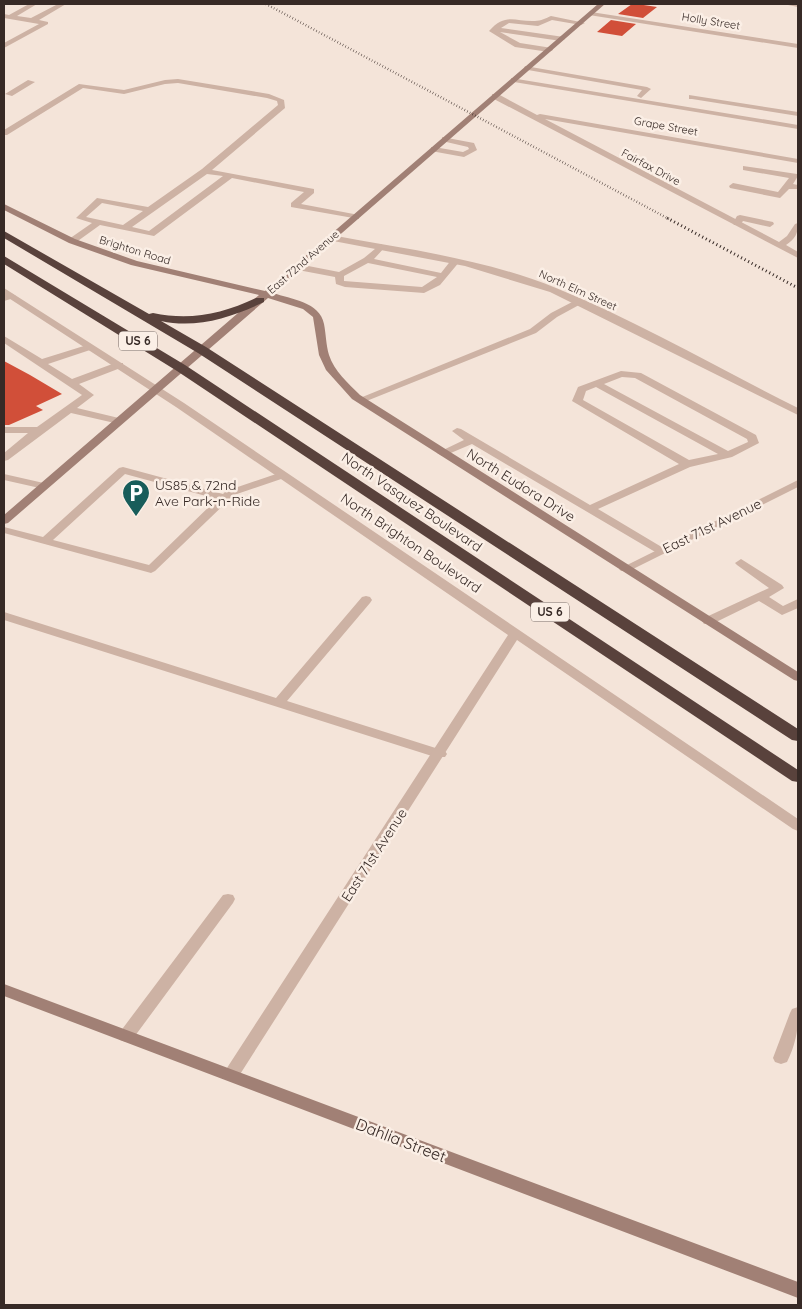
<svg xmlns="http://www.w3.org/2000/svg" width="802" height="1309" viewBox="0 0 802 1309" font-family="Quicksand,sans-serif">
<rect width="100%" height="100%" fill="#f4e4d9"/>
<!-- building -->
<path fill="#d14f39" d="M632,4H637L657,7L643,18L618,14Z
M611,20L636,24L622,36L597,32Z
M4,361L30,375L62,394L36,406L43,410L9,425H4Z"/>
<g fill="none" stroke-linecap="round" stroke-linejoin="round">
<!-- lane -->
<path fill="#cdb2a4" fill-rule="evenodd" d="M29,4H37L17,16L31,18L58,4H66L39,20L48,22V24L4,48V43L39,24L4,18V14L9,15Z
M551,16L585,23L581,25L552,20L538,26L509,23L501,28L564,37L565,39L561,41L500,32L520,43L552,48L553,50L549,52L515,47L489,31C506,12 515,22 535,21C541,21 546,18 551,16Z
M525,66L647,87L651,89L641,98L637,96L642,90L528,70L524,68Z
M511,78L798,125V129L514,82H511Z
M178,79L269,94L284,100L285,108L212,170L314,189V193L301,204L359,215V219L291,207V203L304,192L232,178L154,236L100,225L75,243H69V239L92,223L76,218L97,198L148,207L202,169L278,105L277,101L267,98L178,83L165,84L124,94L83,88L7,135H4V130L79,84L124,90L165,80ZM207,174L223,176L149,231L132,227ZM102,203L143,211L123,225L86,217Z
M28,80L35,82L12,96L5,94Z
M689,95L798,112V116L692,99H689Z
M442,137L474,143L477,150L464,157L431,151V147H434L463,152L469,149L468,147L442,141Z
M743,166L797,174L798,176L793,184L798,185V189H789L780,198L730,188L729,186L733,183L778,192L789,178L743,170Z
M740,215L773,222L774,224L770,227L743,221L740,225H734L733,223L737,216Z
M381,244L385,247L374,259L441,273L452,259L460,261L440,285L424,293L345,287L336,284L335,277L298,270L293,267L298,264L339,272L364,258ZM368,263L437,277L422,287L344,281V276Z
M11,293L16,296L14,298L4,301V295Z
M576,300L581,303L579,305L557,317L536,333L364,402L360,403L355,400L530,329L551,313Z
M4,336L42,359L87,345H93V349L48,364L72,379L115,363H123V367L79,384L94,395L77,408L123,419V423L119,424L71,413L8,460L4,461V453L28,433H4V427H37L82,395L4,343Z
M621,371L641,373L756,435L759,443L732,457L690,467L598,509L665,549L667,551L665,553H657L472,444L446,455L442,456L437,453L464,440L452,431L457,428L461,429L590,505L679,464L572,401L578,387ZM622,377L635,378L747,439L748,442L728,451L604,384ZM596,387L718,454L689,460L583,400L586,391Z
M123,467L223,494L226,491L279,473L283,472L288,475L287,477L234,495L155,571L151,573L4,533V527L43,537L119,468ZM125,474L217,499L149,565L53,540Z
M4,474L48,484L50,486L44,489L4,480Z
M741,559L782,585L784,588L769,597L783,606L798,599V608L782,615L759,601L712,624H704L702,621L704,618L769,588L737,565L735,563Z
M366,596L370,597L372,600L370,603L287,701L445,751L447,754L445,757H435L4,620V612L276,698L362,597Z
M228,894L233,895L235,899L233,903L132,1040L126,1042L120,1040L118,1036L120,1032L223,895Z
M798,1007C799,1027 796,1044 787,1062L781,1064L775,1062L773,1058L790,1013L792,1009Z"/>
<!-- street -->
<path fill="#cdb2a4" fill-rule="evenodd" d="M787,4H798V7L788,5Z
M591,12L798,44V48L589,15V13Z
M492,94H498L537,115L540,114L798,159V163L545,119L779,242L787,236L795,224L798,223C798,234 795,239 786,245L798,252V258L492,98Z
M331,235C406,249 485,259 556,288C639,322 718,368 798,408V415L550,292L465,266L328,240L327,238Z
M4,288L184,403L798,819V831L793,829L517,640L237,1079L231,1081L225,1079L223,1075L225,1071L508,635L176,407L4,295Z
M798,480V487L629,571H621L619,569Z"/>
<!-- secondary -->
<path fill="#a18075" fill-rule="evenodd" d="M598,4H605L273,293C291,299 320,302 324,324C326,334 326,345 329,355C334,371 348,383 360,395L798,672V681L794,680L352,399L326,370L319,355L313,317L303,309L268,298L8,523L4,524V515L259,295L131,265L69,243L4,210V204L75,239L137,261L265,291Z
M4,984L798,1282V1298L4,996Z"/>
<!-- highway -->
<path fill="#59423c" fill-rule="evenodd" d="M4,231L149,314L153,313C190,321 222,314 256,298H264V302C232,317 197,329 161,321L206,347L798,729V741L792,740L198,353L4,238Z
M4,256L185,365L798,770V782L792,781L177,371L4,264Z"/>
<!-- rail-far1 -->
<path stroke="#372a26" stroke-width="2.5" stroke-dasharray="0.5 2.5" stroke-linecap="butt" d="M266,4L669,219"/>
<!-- rail -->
<path stroke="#372a26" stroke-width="3" stroke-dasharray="1 3" stroke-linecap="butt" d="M667,218L798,288"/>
</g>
<!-- icons -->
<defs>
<g id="parking-pin" transform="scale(1.4375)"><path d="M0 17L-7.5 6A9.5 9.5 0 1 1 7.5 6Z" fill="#185d5a" stroke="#fbefe6"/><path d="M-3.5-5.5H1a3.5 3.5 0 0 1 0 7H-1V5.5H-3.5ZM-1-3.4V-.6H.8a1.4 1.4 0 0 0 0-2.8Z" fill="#fff"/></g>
</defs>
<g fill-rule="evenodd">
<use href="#parking-pin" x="136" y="493"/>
</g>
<g text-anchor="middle" stroke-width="5" stroke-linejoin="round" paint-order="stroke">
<!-- far-street labels -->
<g font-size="11" fill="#372a26" stroke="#fbefe6">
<text transform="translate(711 21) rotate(9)" y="4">Holly Street</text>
<text transform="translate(666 126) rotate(10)" y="4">Grape Street</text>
<text transform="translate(651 167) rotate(28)" y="4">Fairfax Drive</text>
<text transform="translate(135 250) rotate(17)" y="4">Brighton Road</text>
<text transform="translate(303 262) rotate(-41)" y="4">East 72nd Avenue</text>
<text transform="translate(578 290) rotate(24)" y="4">North Elm Street</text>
</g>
<!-- shield labels -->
<g fill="#fbefe6" stroke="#726560" stroke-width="1">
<rect x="119" y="331.5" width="38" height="19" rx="4"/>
<rect x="531" y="602.5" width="38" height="19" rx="4"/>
</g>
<g font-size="12" font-weight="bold" fill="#372a26">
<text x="138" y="345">US 6</text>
<text x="550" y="616">US 6</text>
</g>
<!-- poi labels -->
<g font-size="14" fill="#372a26" stroke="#fbefe6" text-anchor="start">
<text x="155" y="490">US85 &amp; 72nd<tspan x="155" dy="16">Ave Park-n-Ride</tspan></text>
</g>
<!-- street labels -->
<g font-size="14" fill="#372a26" stroke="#fbefe6">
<text transform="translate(521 485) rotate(32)" y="5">North Eudora Drive</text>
<text transform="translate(412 502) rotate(34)" y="5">North Vasquez Boulevard</text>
<text transform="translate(712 526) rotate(-26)" y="5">East 71st Avenue</text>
<text transform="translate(411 543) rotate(34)" y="5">North Brighton Boulevard</text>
<text transform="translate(374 855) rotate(-57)" y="5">East 71st Avenue</text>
</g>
<!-- near-street labels -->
<g font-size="16" fill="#372a26" stroke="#fbefe6">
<text transform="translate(401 1140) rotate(21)" y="6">Dahlia Street</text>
</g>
</g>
<!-- border -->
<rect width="802" height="1309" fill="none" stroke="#372a26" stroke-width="10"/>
</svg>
